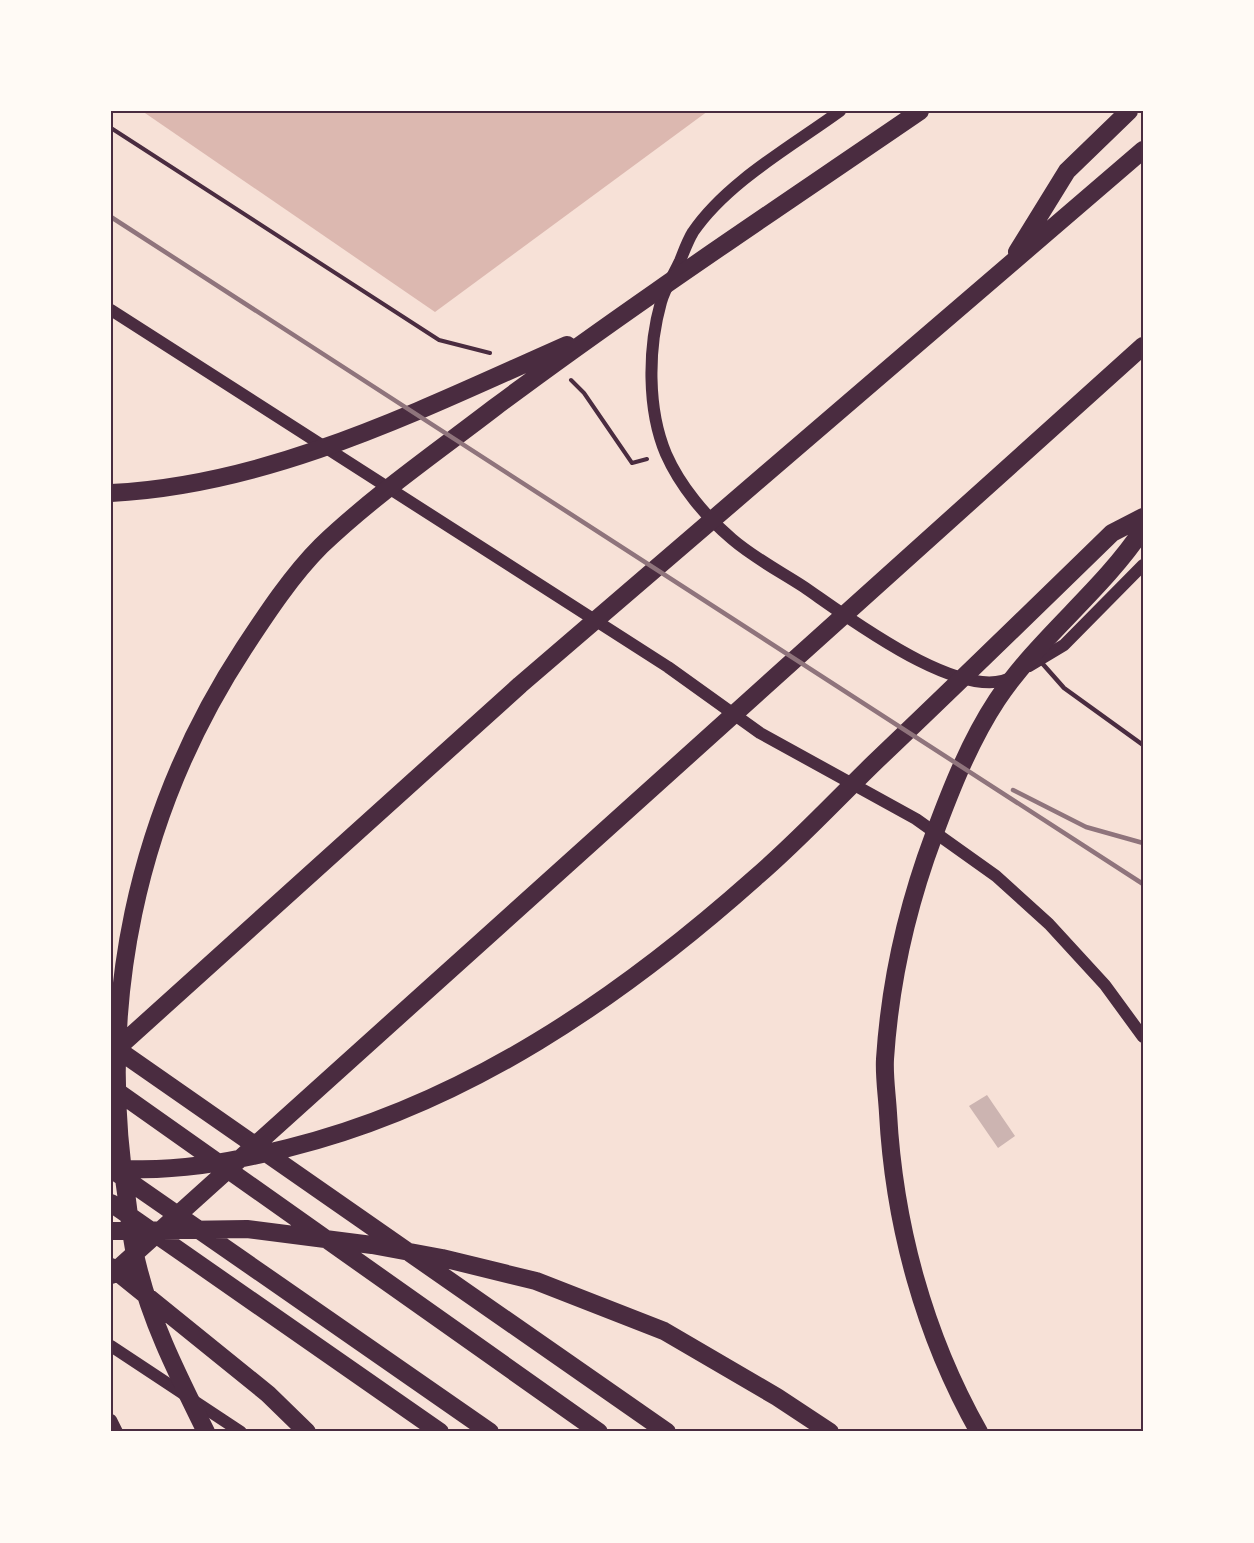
<svg xmlns="http://www.w3.org/2000/svg" width="1254" height="1543" viewBox="0 0 1254 1543" font-family="'Archivo Narrow',sans-serif">
<rect width="100%" height="100%" fill="#f7e1d7"/>
<!-- water -->
<path fill="#dcb8b0" d="M142,111H708L435,312Z"/>
<!-- building -->
<path fill="#ccb4b1" d="M987,1095L1015,1136L998,1148L969,1106Z"/>
<g fill="none" stroke-linecap="round" stroke-linejoin="round">
<!-- path -->
<path stroke="#4a2c40" stroke-width="4" d="M111,128L439,340L490,353
M571,380L584,393L632,463L647,459"/>
<!-- service -->
<path stroke="#4a2c40" stroke-width="4.5" d="M1041,662L1064,688L1143,745"/>
<!-- secondary -->
<path stroke="#4a2c40" stroke-width="12" d="M840,111C792,146 727,182 693,232C688,240 684,251 680,261C674,274 665,288 661,302C648,348 647,409 666,454C680,486 706,517 732,539C754,558 781,572 804,587C845,615 965,707 1014,676
M111,310L668,667L760,733L916,819L996,876L1049,924L1105,985L1143,1037
M1029,666L1064,645L1143,565
M111,1346L241,1432
M111,1420L117,1432"/>
<!-- motorway -->
<path stroke="#4a2c40" stroke-width="18" d="M1017,252L1067,171L1129,111
M111,493C272,485 422,409 567,345
M111,1045L667,1432
M112,1053L520,685L1143,150
M111,1087L599,1432
M113,1168C172,1173 231,1162 288,1148C466,1104 620,998 755,878C797,842 835,801 874,763C954,687 1033,610 1112,533L1143,517
M117,1173L490,1432
M111,1203L440,1432
M111,1231L247,1229L372,1245L442,1258L536,1281L664,1331L777,1397L830,1432
M111,1267L268,1394L307,1432
M111,1275L1143,346
M206,1432C180,1379 152,1325 138,1267C132,1245 130,1222 127,1200C96,1006 136,813 244,648C267,613 292,575 321,546C372,497 438,451 494,408C633,304 777,209 920,111
M979,1432C924,1335 894,1224 888,1113C887,1095 884,1076 885,1059C890,982 907,907 934,835C951,789 970,741 997,700C1039,637 1102,591 1143,529"/>
<!-- rail -->
<path stroke="#8f747c" stroke-width="4.5" d="M111,217L1143,884
M1013,790L1086,827L1143,843"/>
</g>
<!-- border -->
<rect width="1254" height="1543" fill="none" stroke="#fffaf5" stroke-width="225"/>
<rect x="112" y="112" width="1030" height="1318" fill="none" stroke="#4a2c40" stroke-width="2"/>
</svg>
